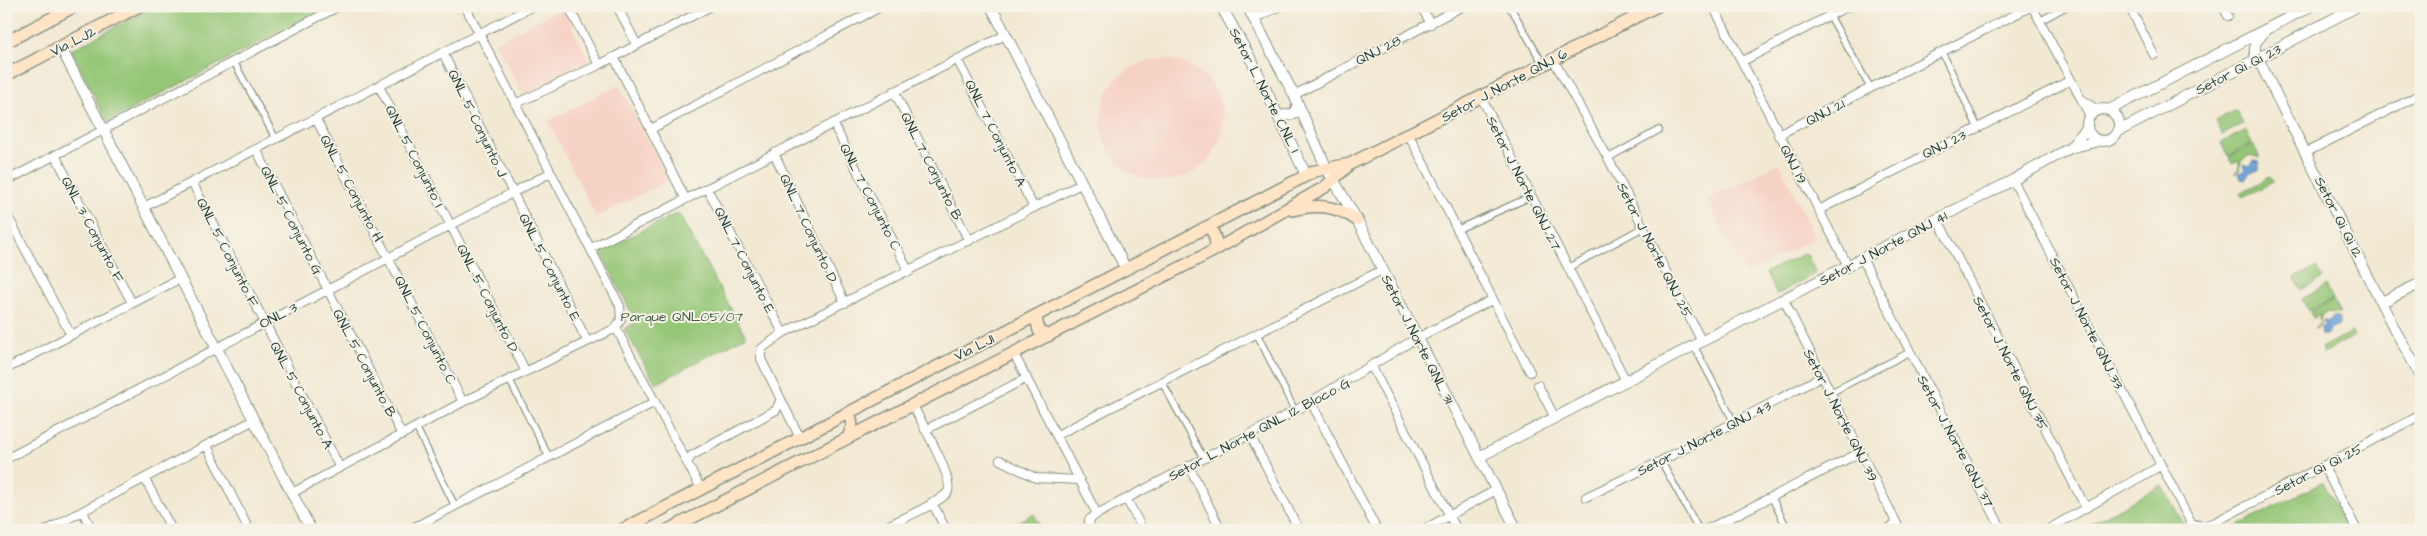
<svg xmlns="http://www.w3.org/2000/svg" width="2427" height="536" viewBox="0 0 2427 536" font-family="'Architects Daughter',sans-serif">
<rect width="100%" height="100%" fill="#f7f3e8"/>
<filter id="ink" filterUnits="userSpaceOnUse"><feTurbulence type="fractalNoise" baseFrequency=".02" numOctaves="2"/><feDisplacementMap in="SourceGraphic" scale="10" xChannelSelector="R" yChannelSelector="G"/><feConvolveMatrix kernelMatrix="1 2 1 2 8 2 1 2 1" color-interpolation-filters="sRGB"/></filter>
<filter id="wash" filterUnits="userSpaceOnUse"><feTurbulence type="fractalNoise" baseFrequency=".0096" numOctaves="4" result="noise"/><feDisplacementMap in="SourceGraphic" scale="20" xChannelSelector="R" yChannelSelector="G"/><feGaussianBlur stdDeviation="1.12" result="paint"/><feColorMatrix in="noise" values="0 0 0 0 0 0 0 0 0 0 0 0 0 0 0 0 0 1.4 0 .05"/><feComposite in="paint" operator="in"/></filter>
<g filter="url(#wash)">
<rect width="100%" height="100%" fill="#f2e9d3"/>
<!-- built -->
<path fill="#f6d2c4" d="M562,8L590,62L523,95L495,42Z
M1101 120a61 61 0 1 1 122 0a61 61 0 1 1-122 0Z
M619,85L669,180L596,217L548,121Z
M1780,163L1815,238L1746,274L1706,200Z"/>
<!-- green -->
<path fill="#94c676" stroke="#5a8255" d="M155,6H330L107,122L71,50Z
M2236,110L2243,124L2222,135L2215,121Z
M2246,130L2252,143L2228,156L2221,143Z
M2253,144L2260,158L2250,155L2241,161L2239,170L2234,174L2239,168V160L2232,163L2229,157Z
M2270,177L2273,182L2243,197L2240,193Z
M678,213L746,336L656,384L624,329L636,322L600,251Z
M1806,253L1816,273L1777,294L1766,272Z
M2317,267L2323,278L2301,290L2295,278Z
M2326,286L2333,299L2308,311L2302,299Z
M2333,300L2340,313L2327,312L2321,316L2319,326L2314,329L2320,324L2319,315L2313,318L2310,312Z
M2351,332L2353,337L2323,353L2321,348Z
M2323,482L2348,530H2230Z
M2162,485L2187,530H2080Z
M1034,514L1042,530L1003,529Z"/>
<!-- water -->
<path fill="#73a6df" stroke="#49728a" d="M2253,161L2259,162V170L2250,172L2245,180L2241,179L2239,173L2245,170L2243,164L2249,166Z
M2333,316L2339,318V325L2331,328L2326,335H2321L2320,328L2325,325L2323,320L2330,321Z"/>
</g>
<g filter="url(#ink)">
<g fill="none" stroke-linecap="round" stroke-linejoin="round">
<!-- pedestrian casing -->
<g stroke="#889384" stroke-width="8">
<path id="pedestrian" d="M1511,8L1543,64
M1830,16L1871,89
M2040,21L2067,6
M1942,52L1978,128
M234,62L276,139
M1608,158L1659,130
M1456,230L1532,196
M1568,268L1644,227
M1257,334L1295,411
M1694,346L1734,422
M509,379L549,457
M1162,382L1204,459
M1830,393L1910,352
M416,427L455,506
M1661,461L1699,530
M1771,496L1788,530"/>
</g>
<!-- minor casing -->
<g stroke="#889384" stroke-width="10">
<path id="minor" d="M568,6L599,65
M617,6L637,45
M1421,6L1431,24
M1510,6L1511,8
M1630,6L1635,17
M1713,6L1848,266
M2032,6L2090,116
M2129,6L2154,55
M2223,6L2228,16
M1254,19L1280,6
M443,53L587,341
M614,57L685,198
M957,59L1034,208
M1553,59L1608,158L1702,342
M1743,61L1848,6
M379,86L525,370
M894,91L969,241
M1294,95L1463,6
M1481,97L1626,381
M2083,100L2097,110
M515,104L599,65L711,6
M316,119L463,402
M833,123L909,272
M651,129L882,6
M1409,135L1530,372
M1778,135L2032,6
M256,149L402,435
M774,153L845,303
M2305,153L2421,94
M55,155L132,303
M2013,180L2191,523C2199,527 2206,526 2215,522L2421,415
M6,181L339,6
M192,182L340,468
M707,188L783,333
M144,207L533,6
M1819,210L2071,80
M6,213L71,335
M1937,218L2086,508
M591,248L1005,35
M1863,260L2002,530
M1784,300L1900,530
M616,328L701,489
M1014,354L1097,514
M1372,367L1457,530
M6,369L181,278
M1538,385L1555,418
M1311,402L1377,530
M925,430L1027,378
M1057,435L1382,270
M1250,435L1299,530
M800,438L761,359V349L783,333L1083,183
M207,446L249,530
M6,459L550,173
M1000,460L1036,478L1080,480
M687,463L691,456L776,410L780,401
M1189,466L1221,530
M2324,467L2357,530
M145,479L172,530
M292,493L463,402L616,328L621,319L620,306L465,6
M1586,497L1661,461L1821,377
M1127,500L1143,530
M932,502L946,530
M83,512L92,530
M47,530L254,420
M409,530L655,402
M879,530C896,521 935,506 947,493C957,482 919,419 913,405
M1090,530L1089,520L1097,514L1295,411L1417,338L1492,300
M1423,530L1496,490
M1706,530L1859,453
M1886,530L1897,524
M2047,530L2160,466"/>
</g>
<!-- tertiary casing -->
<g stroke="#889384" stroke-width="12">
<path id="tertiary" d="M991,6L1126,269
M1221,6L1254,65L1306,175
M1247,6L1294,95L1327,169L1357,220L1517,530
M2264,32L2255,43V53L2395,330L2421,376
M61,48L311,530
M2087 125a16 16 0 1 1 32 0a16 16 0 1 1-32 0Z
M2109,110L2311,6
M1279,116L1294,114L1298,104
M2119,131L2358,6
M2070,148L2098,141
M2382,302L2421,283
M1479,457L2013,180L2070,148L2087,128"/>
</g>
<!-- secondary casing -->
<g stroke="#889384" stroke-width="14">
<path id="secondary" d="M6,42L75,6
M6,75L139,6
M1293,210C1318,204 1335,205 1357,220
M1204,228L1209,227C1215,234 1217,241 1215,250
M1039,314L1036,318L1039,331L1048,336
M845,414L850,416C853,425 852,429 848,437
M622,530L1315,171L1350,164L1657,6
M668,530L1215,250L1325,187L1350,164"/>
</g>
<!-- pedestrian -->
<use href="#pedestrian" stroke="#fff" stroke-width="5.5"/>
<!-- minor -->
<use href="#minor" stroke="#fff" stroke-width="8"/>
<!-- tertiary -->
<use href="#tertiary" stroke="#fff" stroke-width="10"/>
<!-- secondary -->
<use href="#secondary" stroke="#ffe4c6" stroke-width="11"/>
</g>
</g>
<g text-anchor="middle" stroke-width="4" stroke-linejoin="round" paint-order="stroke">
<!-- street labels -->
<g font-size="14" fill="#1f3d34" stroke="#f7f3e8">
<text transform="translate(73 41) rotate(-27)" y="5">Via LJ2</text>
<text transform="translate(1378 50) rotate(-27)" y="5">QNJ 28</text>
<text transform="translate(2238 69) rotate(-27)" y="5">Setor Qi Qi 23</text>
<text transform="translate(1504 85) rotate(-28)" y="5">Setor J Norte QNJ 6</text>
<text transform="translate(1265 90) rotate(63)" y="5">Setor L Norte CNL 1</text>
<text transform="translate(1825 112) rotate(-27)" y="5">QNJ 21</text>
<text transform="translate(478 123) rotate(64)" y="5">QNL 5 Conjunto J</text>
<text transform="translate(996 133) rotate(63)" y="5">QNL 7 Conjunto A</text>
<text transform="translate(1944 144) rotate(-26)" y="5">QNJ 23</text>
<text transform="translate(415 156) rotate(63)" y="5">QNL 5 Conjunto I</text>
<text transform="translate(1794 164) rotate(62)" y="5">QNJ 19</text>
<text transform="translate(932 166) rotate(63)" y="5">QNL 7 Conjunto B</text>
<text transform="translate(1524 183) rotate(63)" y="5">Setor J Norte QNJ 27</text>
<text transform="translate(352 188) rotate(62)" y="5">QNL 5 Conjunto H</text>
<text transform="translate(871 197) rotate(63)" y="5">QNL 7 Conjunto C</text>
<text transform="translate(2339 217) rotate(63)" y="5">Setor Qi Qi 12</text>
<text transform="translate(292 220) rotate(63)" y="5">QNL 5 Conjunto G</text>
<text transform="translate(809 228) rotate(65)" y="5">QNL 7 Conjunto D</text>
<text transform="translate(93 229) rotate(62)" y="5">QNL 3 Conjunto F</text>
<text transform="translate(1883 248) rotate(-28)" y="5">Setor J Norte QNJ 41</text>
<text transform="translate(1655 250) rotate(63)" y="5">Setor J Norte QNJ 25</text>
<text transform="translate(228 252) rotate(63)" y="5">QNL 5 Conjunto F</text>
<text transform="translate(745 260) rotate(63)" y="5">QNL 7 Conjunto E</text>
<text transform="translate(550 267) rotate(63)" y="5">QNL 5 Conjunto E</text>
<text transform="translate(488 298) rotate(63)" y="5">QNL 5 Conjunto D</text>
<text transform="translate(278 315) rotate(-27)" y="5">ONL 3</text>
<text transform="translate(2087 323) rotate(63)" y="5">Setor J Norte QNJ 33</text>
<text transform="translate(426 330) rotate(63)" y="5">QNL 5 Conjunto C</text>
<text transform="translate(1418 339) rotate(63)" y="5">Setor J Norte QNL 31</text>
<text transform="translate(974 347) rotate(-27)" y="5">Via LJ1</text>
<text transform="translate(365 363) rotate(62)" y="5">QNL 5 Conjunto B</text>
<text transform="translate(2011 363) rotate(63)" y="5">Setor J Norte QNJ 35</text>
<text transform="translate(302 395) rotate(62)" y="5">QNL 5 Conjunto A</text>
<text transform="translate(1841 415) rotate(63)" y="5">Setor J Norte QNJ 39</text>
<text transform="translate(1259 429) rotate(-28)" y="5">Setor L Norte QNL 12 Bloco G</text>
<text transform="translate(1704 438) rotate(-27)" y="5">Setor J Norte QNJ 43</text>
<text transform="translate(1956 441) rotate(62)" y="5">Setor J Norte QNJ 37</text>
<text transform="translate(2318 469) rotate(-27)" y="5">Setor Qi Qi 25</text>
</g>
<!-- park labels -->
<g font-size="14" fill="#3c5f44" stroke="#f7f3e8">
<text x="682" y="321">Parque QNL05/07</text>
</g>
</g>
<!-- margin -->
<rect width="2427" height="536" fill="none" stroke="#f7f3e8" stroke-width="25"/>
</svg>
